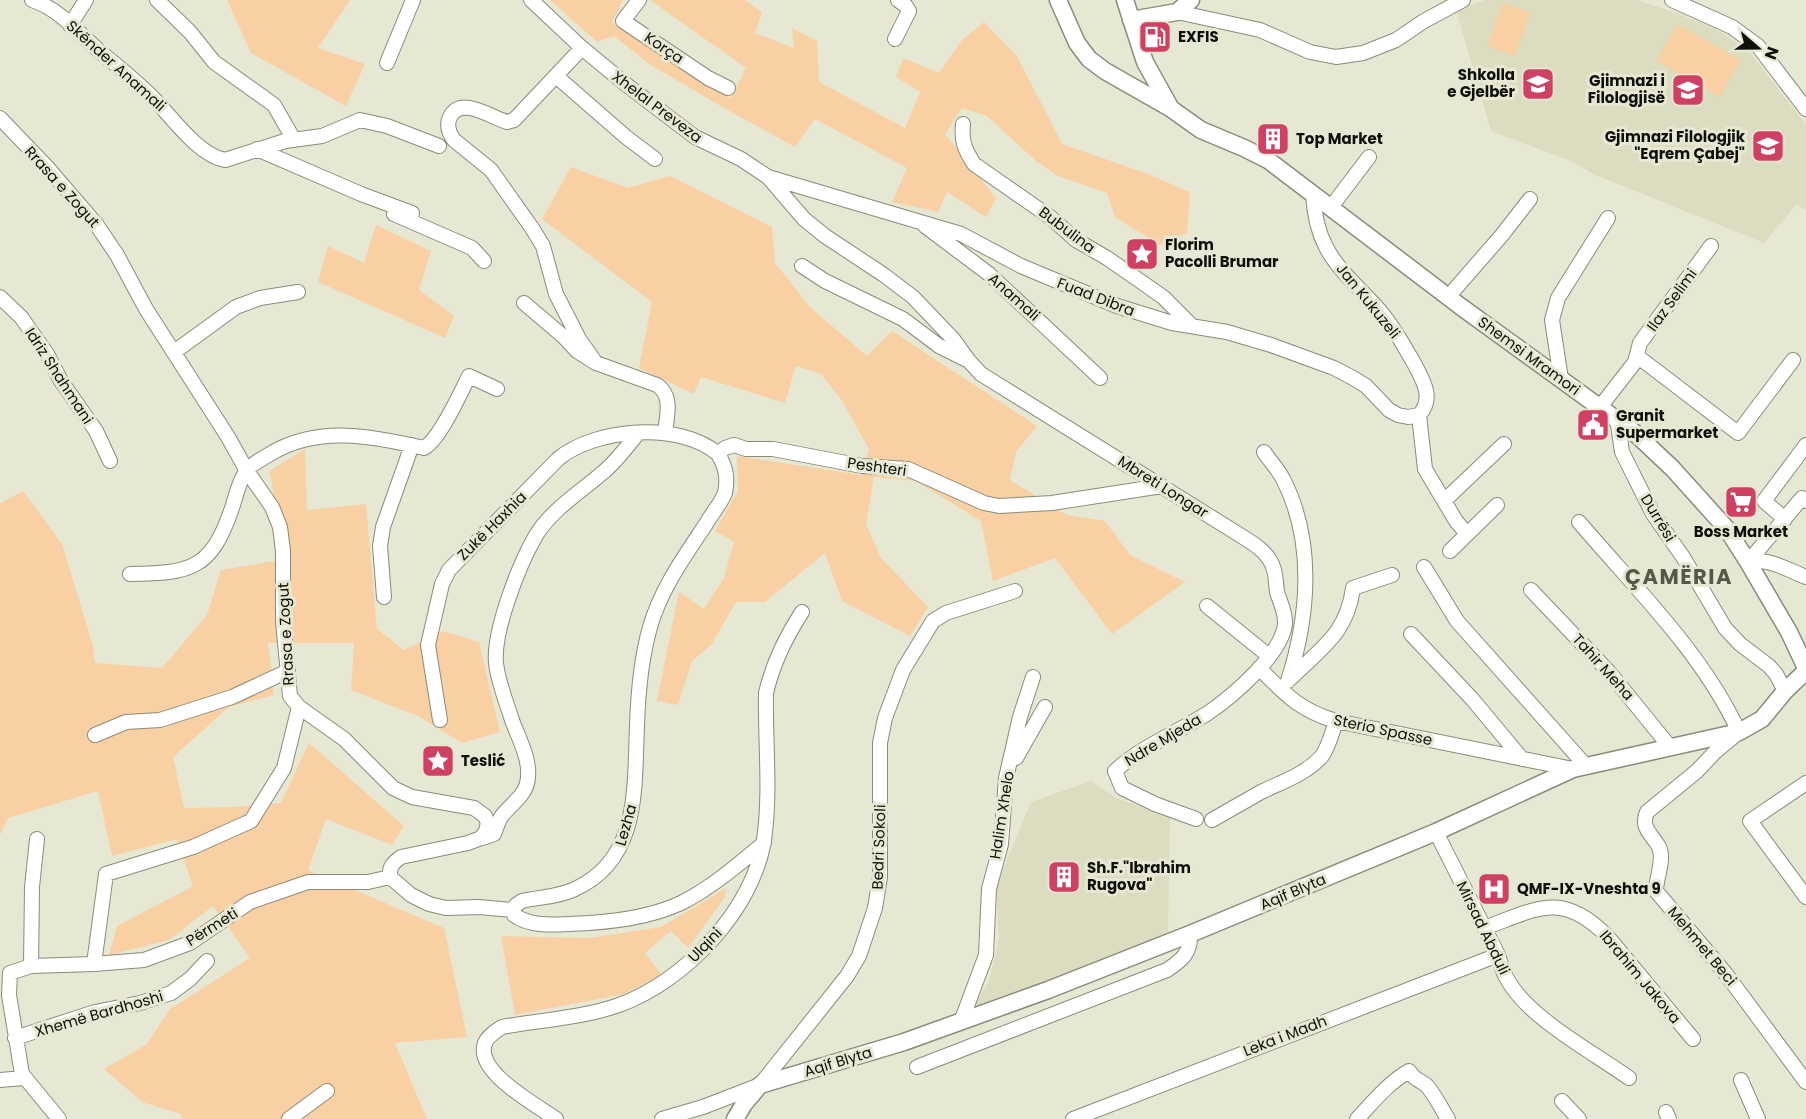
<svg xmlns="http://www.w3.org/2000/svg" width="1806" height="1119" viewBox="0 0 1806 1119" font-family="Poppins,sans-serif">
<rect width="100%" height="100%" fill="#e7e8d3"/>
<!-- built -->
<path fill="#dcddc0" d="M1485,0H1637L1676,13L1709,26L1726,35L1753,56L1806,125V210L1796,205L1764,243L1593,174L1571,161L1491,131L1456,10Z
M1091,781L1116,798L1170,817L1168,935L971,1012L989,981L999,939L996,887L1031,802Z"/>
<!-- green -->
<path fill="#f8d0a3" d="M227,0H350L318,48L365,64L346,106L251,53Z
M550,0H623L612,22L731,98L746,68L650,0H745L762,12L755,33L794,48L792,28L817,41L819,82L905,128L920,92L896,77L903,58L939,73L962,40L984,22L1017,56L1062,144L1148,174L1190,192L1187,233L1160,245L1115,217L1107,193L1058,176L1036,161L987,116L962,108L945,134L996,198L986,217L947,192L938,212L892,202L907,168L815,119L795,147L726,109L649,64L614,36L597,42Z
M1503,3L1531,13L1515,56L1487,46Z
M1677,24L1741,60L1720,97L1656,61Z
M571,167L628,188L670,176L772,227L775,263L810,307L867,356L892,331L1037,426L1016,452L1010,480L1067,515L1105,521L1130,555L1185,582L1112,634L1055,558L993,581L981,521L916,481L874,477L866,524L881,558L928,607L910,636L842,601L825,553L765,602H736L711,645L692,661L678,705L657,701L679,592L704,609L724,578L734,542L715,531L738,491L737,456L861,475L869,449L841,399L821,374L796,366L785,403L701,377L694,394L639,368L652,302L542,219Z
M376,225L431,251L419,290L454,316L445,338L318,282L328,246L364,263Z
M305,449L307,510L366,504L377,629L404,650L443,631L479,642L500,732L462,743L418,716L351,690L354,643H268L274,695L229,707L173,757L184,808L234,807L281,803L309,743L404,826L392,845L326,819L308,870L444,928L467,1037L395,1043L427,1119H182L181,1114L142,1102L104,1069L147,1044L170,1009L250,958L213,906L169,940L109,955L117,926L193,886L177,839L112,856L98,791L8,818L0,835V503L23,491L62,544L93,646L95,663L162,668L207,615L221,570L288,559L269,471Z
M726,888L725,897L688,948L671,931L645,953L662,975L624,994L515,1015L501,936L590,938L661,927Z"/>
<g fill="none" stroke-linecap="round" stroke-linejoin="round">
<!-- minor casing -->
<g stroke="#8a8b78" stroke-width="16">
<path id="minor" d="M32,0C59,9 77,31 97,49C117,66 138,82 156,101C174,120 199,155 225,160L285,141L322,136L360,120L387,126L439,146
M157,0L190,32L214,62L274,105L294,140
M531,0L582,48L628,86L695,137L741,159L768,177L804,219L825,236L884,275L913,297L953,339L969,361L981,374L1243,537C1256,545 1270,554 1274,570C1276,577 1276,585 1277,592C1280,602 1286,613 1285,624C1282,654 1233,696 1208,713C1177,733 1142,746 1115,771L1122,788L1155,804L1196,819
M639,0L623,21L708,78L728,88
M1672,0L1732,27L1758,46L1806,109
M1177,12L1260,30L1310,52L1336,57L1363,53L1396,40L1424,21L1463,0
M70,25L86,0
M895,39L909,11L906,6L898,0
M582,48L514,120L507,122C492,118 461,95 450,117C446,125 449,133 454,140L491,170L532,228L543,246L556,294L579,339L596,363
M387,63L413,0
M556,76L626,137L655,159
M0,118L47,167L96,224L117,255L146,309L228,437L247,471L272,507L280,527L283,551V621L290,696L299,707L344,739L393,788L412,797L474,808L485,816L488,823L486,831L481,838L468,843L401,857C393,863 389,866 390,877L411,895L429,904L446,908L478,907L513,910
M963,124C961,141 965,150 974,164L1050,217L1076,240L1107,258L1163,297L1191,325
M257,149L361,194L412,213
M768,177L961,234L1021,266L1117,306L1172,323L1227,332L1271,345L1334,368L1353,378L1366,386L1389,410L1398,415L1408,417L1419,415
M1313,194C1314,213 1317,230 1326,247C1339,272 1362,290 1380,311C1394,327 1404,346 1415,365C1424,382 1434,399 1419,415L1425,469L1456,521L1467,534
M1331,207L1369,157
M394,214L472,248L484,261
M925,226L989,274L1100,378
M802,266L825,281L903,319L939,346L967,360
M0,297L21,317L47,354L61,381L96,431L110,461
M1448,297L1502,235L1530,199
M524,303L564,337L577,351L596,363L657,385C673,396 667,415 665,432
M174,352L236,307L260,298L298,292
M1637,356L1738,433L1793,360
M1561,379L1552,320L1558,298L1608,218
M1600,407L1635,362L1640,343L1711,246
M1617,418L1622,452L1653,514L1683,557L1725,628L1740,644L1769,666L1776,674L1785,691
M1264,452C1270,461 1278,469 1283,479C1315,541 1309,616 1288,681
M1445,500L1504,444
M1785,519L1764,501L1806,445
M1579,522C1635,588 1702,652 1739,732L1716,751L1697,771L1647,812C1640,828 1652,834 1659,847C1665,859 1656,878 1656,891L1726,974L1806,1082
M1450,551L1497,505
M1748,562L1802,498L1806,501
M1748,562C1768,557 1788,570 1806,577
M1424,567L1457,621L1586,766
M130,574C191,573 211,570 232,508C236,496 239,480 247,470C253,463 262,459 270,454C318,425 372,436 424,448C440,439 460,394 469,376L497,389
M1531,590L1609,672L1670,747
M384,597L380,546L383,527L412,445
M1207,606L1269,656
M1411,634L1473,700L1522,759
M1259,668C1286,695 1299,710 1336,721L1573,769
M1291,678C1321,648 1347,634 1353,588L1392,575
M440,720L428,645L442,584L449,570L558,459C595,428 680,421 718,454L725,448L734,445L746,449H773L862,466L908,469L984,503L999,506L1052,503L1162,486
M95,735L126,722L160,720L232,697L288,671
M1016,758L1045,707
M1806,783L1750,821L1806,897
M1212,820C1228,811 1245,801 1261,792C1282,782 1306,774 1322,756C1329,746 1332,733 1336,721
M1436,832L1498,955C1501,963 1502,971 1506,977C1526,1017 1593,1052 1629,1078
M482,838L494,834C496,829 498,822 501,817C511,803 527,796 528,777C530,758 518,737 512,720C506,701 498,682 496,663C493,631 519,565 535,537C550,511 579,493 601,474C615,463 627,447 638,433
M513,910L516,905L522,901C540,897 559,897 575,889C641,859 634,786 637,726C638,693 641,659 650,627C661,589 684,557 706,524C712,513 720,505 725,493C728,478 726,467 718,454
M513,910L514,915C529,926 551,925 568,924C606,923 647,919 681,903C711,888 739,864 764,843
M1484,928C1537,909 1561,890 1607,936L1693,1039
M94,964L106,874L193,847L251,821L284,768L299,707
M31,966L32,887L37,839
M961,1022L986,955L989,889L1001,844L1006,778L1020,717L1033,677
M15,1038L95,1012L140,1003L171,993L190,979L207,961
M917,1067L1167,970C1182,960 1191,953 1190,934
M0,1080L24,1078
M1741,1080L1758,1119
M1562,1101L1579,1119
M1666,1112L1669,1119
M59,1119L22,1074L9,995L10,973L31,966L94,964L144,960L190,943L250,902L308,882H368L390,877
M289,1119L327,1091
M556,1119C537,1105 474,1072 485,1043C488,1036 496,1031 502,1027C541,1020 582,1018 619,1005C685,981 753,910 764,840C771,791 765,742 766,693C773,663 785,638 802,612
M662,1119L703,1107L760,1085L847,976L859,956L875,908L880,877V743L885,718L903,670L933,621L946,613L1015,591
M1073,1119L1498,955
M1357,1119C1373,1102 1388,1083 1409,1071C1416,1082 1420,1079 1427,1086C1435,1095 1441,1108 1448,1119"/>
</g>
<!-- tertiary casing -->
<g stroke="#8a8b78" stroke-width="19">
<path id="tertiary" d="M1058,0L1077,43L1089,59L1105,71L1170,108L1201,130L1244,148L1268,160L1460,306L1635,433L1673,469L1727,529L1748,562L1789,632L1806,668
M1125,0L1145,62L1170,107
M1131,20L1177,12L1191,0
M735,1119L744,1104L760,1085L904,1042L1048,990L1190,934L1436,832L1573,769L1739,732L1762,719L1785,691L1806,671"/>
</g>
<!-- minor -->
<use href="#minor" stroke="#fff" stroke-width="14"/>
<!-- tertiary -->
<use href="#tertiary" stroke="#fff" stroke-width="16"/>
</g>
<!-- icons -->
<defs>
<g id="fuel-square" transform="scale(1.725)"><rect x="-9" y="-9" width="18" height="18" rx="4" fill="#d04062" stroke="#e7e8d3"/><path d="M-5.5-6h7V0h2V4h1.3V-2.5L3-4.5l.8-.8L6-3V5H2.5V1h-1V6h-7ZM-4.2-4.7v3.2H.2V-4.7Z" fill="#fff"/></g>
<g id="school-square" transform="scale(1.725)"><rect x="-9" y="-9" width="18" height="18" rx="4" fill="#d04062" stroke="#e7e8d3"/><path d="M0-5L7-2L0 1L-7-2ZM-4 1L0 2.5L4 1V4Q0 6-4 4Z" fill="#fff"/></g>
<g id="building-square" transform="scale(1.725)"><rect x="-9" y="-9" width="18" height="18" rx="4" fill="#d04062" stroke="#e7e8d3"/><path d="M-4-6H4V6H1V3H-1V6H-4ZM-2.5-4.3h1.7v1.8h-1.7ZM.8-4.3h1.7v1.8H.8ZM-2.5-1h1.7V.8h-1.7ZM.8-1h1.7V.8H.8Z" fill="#fff"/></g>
<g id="sight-square" transform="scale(1.725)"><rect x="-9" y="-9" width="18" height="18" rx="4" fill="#d04062" stroke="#e7e8d3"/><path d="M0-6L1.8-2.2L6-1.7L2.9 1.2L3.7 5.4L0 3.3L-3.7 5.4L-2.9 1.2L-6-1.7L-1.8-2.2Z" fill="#fff"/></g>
<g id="civic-square" transform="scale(1.725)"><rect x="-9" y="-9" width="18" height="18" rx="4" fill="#d04062" stroke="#e7e8d3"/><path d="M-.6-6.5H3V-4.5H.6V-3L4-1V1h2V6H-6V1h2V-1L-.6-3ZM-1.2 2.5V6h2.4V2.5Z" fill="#fff"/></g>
<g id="supermarket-square" transform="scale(1.725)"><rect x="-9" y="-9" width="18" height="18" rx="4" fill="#d04062" stroke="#e7e8d3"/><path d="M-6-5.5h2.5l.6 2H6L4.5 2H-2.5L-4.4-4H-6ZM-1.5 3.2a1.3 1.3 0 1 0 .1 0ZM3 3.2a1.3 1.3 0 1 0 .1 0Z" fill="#fff"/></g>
<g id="hospital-square" transform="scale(1.725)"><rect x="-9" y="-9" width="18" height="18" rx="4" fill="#d04062" stroke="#e7e8d3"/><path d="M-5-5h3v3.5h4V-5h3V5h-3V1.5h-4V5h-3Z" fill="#fff"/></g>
</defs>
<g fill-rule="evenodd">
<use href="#fuel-square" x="1155" y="37"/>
<use href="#school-square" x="1538" y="84"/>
<use href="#school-square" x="1688" y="90"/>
<use href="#building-square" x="1273" y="139"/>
<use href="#school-square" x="1768" y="146"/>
<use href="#sight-square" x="1142" y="254"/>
<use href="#civic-square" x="1593" y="425"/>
<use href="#supermarket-square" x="1741" y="502"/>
<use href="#sight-square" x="438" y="761"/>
<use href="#building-square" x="1064" y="877"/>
<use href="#hospital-square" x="1494" y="889"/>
</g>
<g text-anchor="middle" stroke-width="6" stroke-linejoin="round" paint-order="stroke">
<!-- poi labels -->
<g font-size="15" font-weight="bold" fill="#101009" stroke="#e7e8d3" text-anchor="start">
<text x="1178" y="42">EXFIS</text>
<text x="1515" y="80" text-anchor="end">Shkolla<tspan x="1515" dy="17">e Gjelbër</tspan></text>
<text x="1665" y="86" text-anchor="end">Gjimnazi i<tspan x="1665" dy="17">Filologjisë</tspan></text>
<text x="1745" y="142" text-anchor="end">Gjimnazi Filologjik<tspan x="1745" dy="17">"Eqrem Çabej"</tspan></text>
<text x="1296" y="144">Top Market</text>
<text x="1165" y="250">Florim<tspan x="1165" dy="17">Pacolli Brumar</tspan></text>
<text x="1616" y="421">Granit<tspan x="1616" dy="17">Supermarket</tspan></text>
<text x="1741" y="537" text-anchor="middle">Boss Market</text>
<text x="461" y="766">Teslić</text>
<text x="1087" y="873">Sh.F."Ibrahim<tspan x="1087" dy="17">Rugova"</tspan></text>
<text x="1517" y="894">QMF-IX-Vneshta 9</text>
</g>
<!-- street labels -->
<g font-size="15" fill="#101009" stroke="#e7e8d3">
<text transform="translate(664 48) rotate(34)" y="5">Korça</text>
<text transform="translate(116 66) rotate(42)" y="5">Skënder Anamali</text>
<text transform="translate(657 107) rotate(37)" y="5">Xhelal Preveza</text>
<text transform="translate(62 187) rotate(48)" y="5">Rrasa e Zogut</text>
<text transform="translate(1067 230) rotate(37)" y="5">Bubulina</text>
<text transform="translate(1014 297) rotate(42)" y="5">Anamali</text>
<text transform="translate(1096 297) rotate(21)" y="5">Fuad Dibra</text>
<text transform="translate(1672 300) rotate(-54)" y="5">Ilaz Selimi</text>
<text transform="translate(1368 301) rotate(51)" y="5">Jan Kukuzeli</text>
<text transform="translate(1529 356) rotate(36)" y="5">Shemsi Mramori</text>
<text transform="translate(59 376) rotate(57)" y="5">Idriz Shahmani</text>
<text transform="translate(877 467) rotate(8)" y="5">Peshteri</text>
<text transform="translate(1163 487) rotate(32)" y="5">Mbreti Longar</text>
<text transform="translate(1658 518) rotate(59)" y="5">Durrësi</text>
<text transform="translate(492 526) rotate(-45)" y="5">Zukë Haxhia</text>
<text transform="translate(286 634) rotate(-93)" y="5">Rrasa e Zogut</text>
<text transform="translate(1603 667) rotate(48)" y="5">Tahir Meha</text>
<text transform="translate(1383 730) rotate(12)" y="5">Sterio Spasse</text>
<text transform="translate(1163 740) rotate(-31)" y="5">Ndre Mjeda</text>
<text transform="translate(1002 815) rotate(-81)" y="5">Halim Xhelo</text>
<text transform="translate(626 825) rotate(-74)" y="5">Lezha</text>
<text transform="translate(879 847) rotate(-88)" y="5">Bedri Sokoli</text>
<text transform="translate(1293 892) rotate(-23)" y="5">Aqif Blyta</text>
<text transform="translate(212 927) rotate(-32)" y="5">Përmeti</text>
<text transform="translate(1483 928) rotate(64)" y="5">Mirsad Abduli</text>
<text transform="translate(705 945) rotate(-46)" y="5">Ulqini</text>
<text transform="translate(1702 946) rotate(50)" y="5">Mehmet Beci</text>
<text transform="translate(1640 977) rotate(50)" y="5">Ibrahim Jakova</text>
<text transform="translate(99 1014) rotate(-16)" y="5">Xhemë Bardhoshi</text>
<text transform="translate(1285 1036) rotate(-21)" y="5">Leka i Madh</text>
<text transform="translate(838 1062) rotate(-17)" y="5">Aqif Blyta</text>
</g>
<!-- district labels -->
<g font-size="21" font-weight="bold" letter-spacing="1.5" fill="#575746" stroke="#e7e8d3">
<text x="1679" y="584">ÇAMËRIA</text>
</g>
</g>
<!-- north arrow -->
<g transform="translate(1758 48) rotate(110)" stroke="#e7e8d3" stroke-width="4.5" paint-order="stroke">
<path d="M0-4.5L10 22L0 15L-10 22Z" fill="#101009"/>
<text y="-9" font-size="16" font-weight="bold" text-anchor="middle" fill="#101009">N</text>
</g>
</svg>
